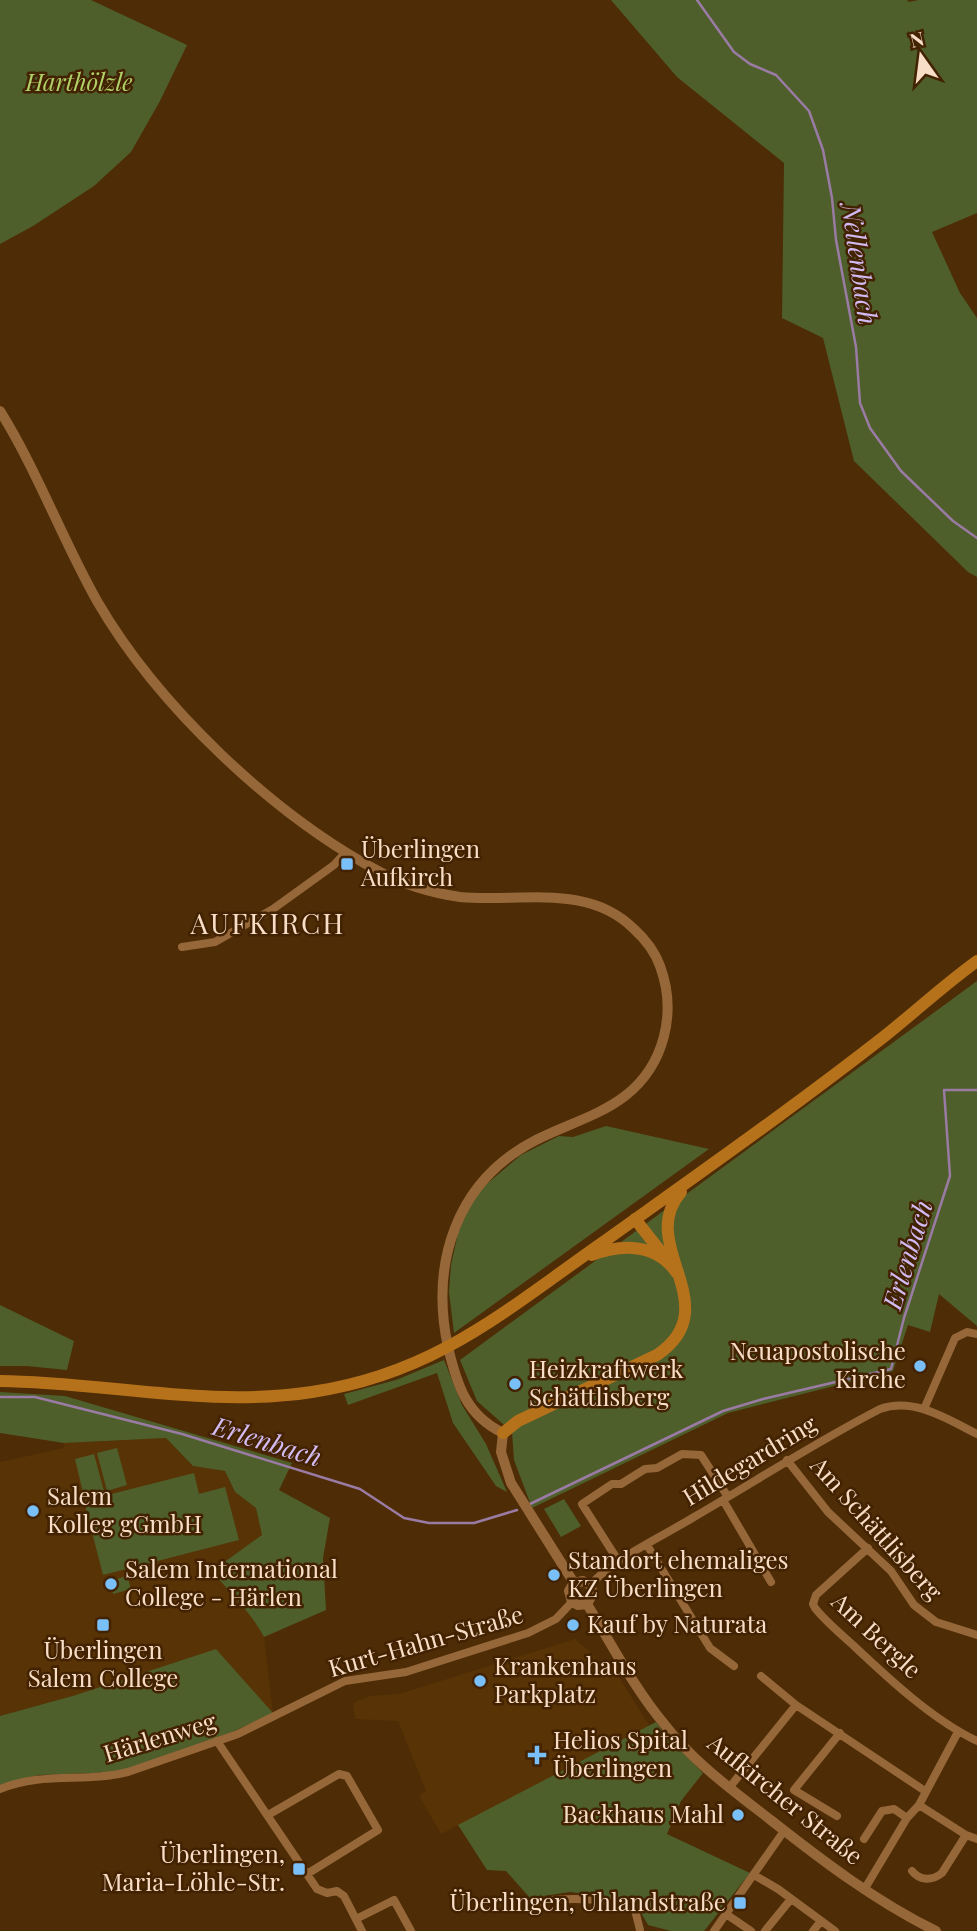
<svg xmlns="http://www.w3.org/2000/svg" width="977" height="1931" viewBox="0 0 977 1931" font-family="'Playfair Display',serif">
<rect width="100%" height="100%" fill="#4d2c06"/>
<!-- built -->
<path fill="#583305" d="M166,1438L193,1466L225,1471L235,1492L256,1508L262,1535L233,1597L252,1615L264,1637L273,1713L76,1695L0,1716V1462L64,1448V1443Z
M575,1639L596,1657L586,1665L589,1670L610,1663L649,1725L665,1745L506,1871L487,1870L459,1825L441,1834L419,1796L426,1791L398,1721L355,1719L353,1703L370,1696L399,1694Z"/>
<!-- green -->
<path fill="#4e5f2b" d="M0,0H91L187,45L160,101L131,152L94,186L33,226L0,244Z
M611,0H907L909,2L918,0H977V213L932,232L960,293L977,318V577L968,572L854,461L823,338L782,318L784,163L677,77Z
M977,981V1326L939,1294L930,1332L908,1325L893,1371L728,1413L532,1508L514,1460L512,1432L477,1401L460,1360Z
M606,1126L709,1149L454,1333L449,1292L451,1265L458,1233L467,1212L482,1188L521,1155L559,1136L573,1137Z
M0,1305L74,1341L67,1370L27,1366H0Z
M444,1360L462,1405L486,1444L507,1492L496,1486L453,1423L437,1373L348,1405L344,1394L396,1380Z
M0,1392L65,1396L292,1463L279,1490L330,1518L323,1558L326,1610L264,1637C251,1612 230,1593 212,1571L262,1535L256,1508L235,1492L225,1471L193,1466L166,1438L64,1443L0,1433Z
M117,1448L127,1485L107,1491L97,1453Z
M94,1454L104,1491L84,1497L75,1459Z
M194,1473L199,1494L225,1487L239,1540L103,1575L84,1501Z
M564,1499L581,1526L561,1537L544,1509Z
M127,1576L131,1589L113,1594L110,1581Z
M216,1649L273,1713L230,1733L118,1772L39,1775L0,1785V1716L76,1695Z
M656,1722L664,1733L703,1773L681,1801L667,1834L750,1873L704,1931H671L648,1925L634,1900L570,1892L530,1898L506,1871L487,1870L458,1825Z"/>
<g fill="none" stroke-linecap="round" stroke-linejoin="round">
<!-- stream -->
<path stroke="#9a7ba4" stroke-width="2.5" d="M697,0L734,52L750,64L776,75L809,111L823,150L832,198L836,240L856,347L860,403L870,428L901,471L953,521L977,538
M0,1397H35L182,1434L360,1489L404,1518L429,1523H474L517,1510
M530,1504L723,1411L763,1399L891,1369L904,1318L950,1176L944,1090H977"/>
<!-- minor -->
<path stroke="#966739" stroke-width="8" d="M182,947L215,942L273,909L334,865L346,852
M924,1409L955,1338L967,1332L977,1334
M787,1460L828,1512L891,1571L914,1605L936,1622L977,1635
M723,1500L771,1582
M647,1545L710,1648L734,1666
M868,1548L816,1595L813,1604L815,1608C826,1622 841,1634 854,1646C889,1679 933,1720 977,1741
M619,1562L582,1504L612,1484H621L645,1469L657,1468L682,1454L701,1455L728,1497
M590,1585C617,1556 660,1538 694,1517C756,1481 816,1442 880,1409C914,1397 947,1419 977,1434
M761,1676L796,1705L925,1791
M217,1741L317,1889L327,1893L337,1891L344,1896L362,1931
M729,1788L796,1705
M0,1789C44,1771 85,1783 128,1772L238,1734L345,1681L406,1672L528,1633L556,1619L572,1602
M919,1805L958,1732
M268,1815L339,1774L347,1776L378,1830L307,1874
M837,1816L794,1790L840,1733
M864,1839L882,1811L894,1809L907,1818
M912,1871C920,1881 932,1881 942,1873L966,1835
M754,1875L778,1889L835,1931
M864,1890L907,1818L919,1805L966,1835L977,1839
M535,1902C560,1898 613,1896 635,1910L640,1930
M726,1914L751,1931
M356,1919L394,1900L411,1931
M714,1931L784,1831
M765,1931L791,1899
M813,1931L821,1921"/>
<!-- tertiary -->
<path stroke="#966739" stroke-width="10" d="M0,411C38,472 62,539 97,601C158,706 273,815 380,872C405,885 432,893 460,897C519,903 587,882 634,929C645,939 655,952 660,966C677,1012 665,1065 625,1096C599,1116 565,1125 536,1140C456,1181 430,1263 448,1347C457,1385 466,1415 503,1433L501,1452L511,1483L574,1583
M574,1583L583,1581L590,1585L593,1593L587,1604
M574,1583L569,1591L572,1602L578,1605L587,1604
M587,1604C612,1645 634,1688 665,1725C694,1763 735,1792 772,1821C824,1862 877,1902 936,1931"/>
<!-- primary -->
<path stroke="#b6721b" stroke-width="12" d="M635,1219L665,1257
M592,1255C621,1244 656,1243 676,1272
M0,1381C104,1382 207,1408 312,1392C434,1374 505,1311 602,1243C697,1175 794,1107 886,1035C916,1011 945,984 977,961
M503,1433L518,1421L657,1355C729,1306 635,1245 681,1192"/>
</g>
<!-- markers -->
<g fill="#79bff8" stroke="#422200" stroke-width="2.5">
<rect x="340" y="857" width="14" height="14" rx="3.5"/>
<circle cx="920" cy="1366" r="7"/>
<circle cx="515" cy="1384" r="7"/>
<circle cx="33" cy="1511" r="7"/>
<circle cx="554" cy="1575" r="7"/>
<circle cx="111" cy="1584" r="7"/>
<rect x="96" y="1618" width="14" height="14" rx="3.5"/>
<circle cx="573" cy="1625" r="7"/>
<circle cx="480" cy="1681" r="7"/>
<path d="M533.5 1744.5h7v7h7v7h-7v7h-7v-7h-7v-7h7z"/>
<circle cx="738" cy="1815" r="7"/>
<rect x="292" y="1862" width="14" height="14" rx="3.5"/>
<rect x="733" y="1896" width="14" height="14" rx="3.5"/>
</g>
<g text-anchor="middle" stroke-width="5" stroke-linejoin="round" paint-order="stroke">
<!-- park labels -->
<g font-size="24" font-style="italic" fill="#afd167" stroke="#422200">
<text x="79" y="91">Harthölzle</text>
</g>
<!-- poi labels -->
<g font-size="24" fill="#f9dec7" stroke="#422200" text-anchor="start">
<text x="361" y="858">Überlingen<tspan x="361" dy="28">Aufkirch</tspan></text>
<text x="906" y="1360" text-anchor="end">Neuapostolische<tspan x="906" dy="28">Kirche</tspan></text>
<text x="529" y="1378">Heizkraftwerk<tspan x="529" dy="28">Schättlisberg</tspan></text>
<text x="47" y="1505">Salem<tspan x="47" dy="28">Kolleg gGmbH</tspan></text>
<text x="568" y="1569">Standort ehemaliges<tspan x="568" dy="28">KZ Überlingen</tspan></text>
<text x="125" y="1578">Salem International<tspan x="125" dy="28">College - Härlen</tspan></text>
<text x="587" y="1633">Kauf by Naturata</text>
<text x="103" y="1659" text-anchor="middle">Überlingen<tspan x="103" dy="28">Salem College</tspan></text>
<text x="494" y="1675">Krankenhaus<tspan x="494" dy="28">Parkplatz</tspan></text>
<text x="553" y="1749">Helios Spital<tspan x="553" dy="28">Überlingen</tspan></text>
<text x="724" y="1823" text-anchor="end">Backhaus Mahl</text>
<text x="285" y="1863" text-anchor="end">Überlingen,<tspan x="285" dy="28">Maria-Löhle-Str.</tspan></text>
<text x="726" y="1911" text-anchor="end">Überlingen, Uhlandstraße</text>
</g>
<!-- street labels -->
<g font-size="24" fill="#f9dec7" stroke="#422200">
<text transform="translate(750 1461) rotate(-31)" y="8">Hildegardring</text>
<text transform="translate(876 1529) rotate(48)" y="8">Am Schättlisberg</text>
<text transform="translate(876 1636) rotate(43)" y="8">Am Bergle</text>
<text transform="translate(426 1642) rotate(-16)" y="8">Kurt-Hahn-Straße</text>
<text transform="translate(160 1738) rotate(-17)" y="8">Härlenweg</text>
<text transform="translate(785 1800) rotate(39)" y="8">Aufkircher Straße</text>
</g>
<!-- water labels -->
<g font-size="26" font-style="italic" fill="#d2baf3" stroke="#422200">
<text transform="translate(859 264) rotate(82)" y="9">Nellenbach</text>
<text transform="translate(908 1255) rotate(-73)" y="9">Erlenbach</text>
<text transform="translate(267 1442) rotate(17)" y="9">Erlenbach</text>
</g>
<!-- quarter labels -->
<g font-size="28" letter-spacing="2" fill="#f9dec7" stroke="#422200">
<text x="268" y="934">AUFKIRCH</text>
</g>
</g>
<!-- north arrow -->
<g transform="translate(921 56) rotate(346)" stroke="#422200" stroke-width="5" paint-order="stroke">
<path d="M0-5L12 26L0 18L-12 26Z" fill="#f9dec7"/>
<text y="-10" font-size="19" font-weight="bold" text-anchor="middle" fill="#f9dec7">N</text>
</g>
</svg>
